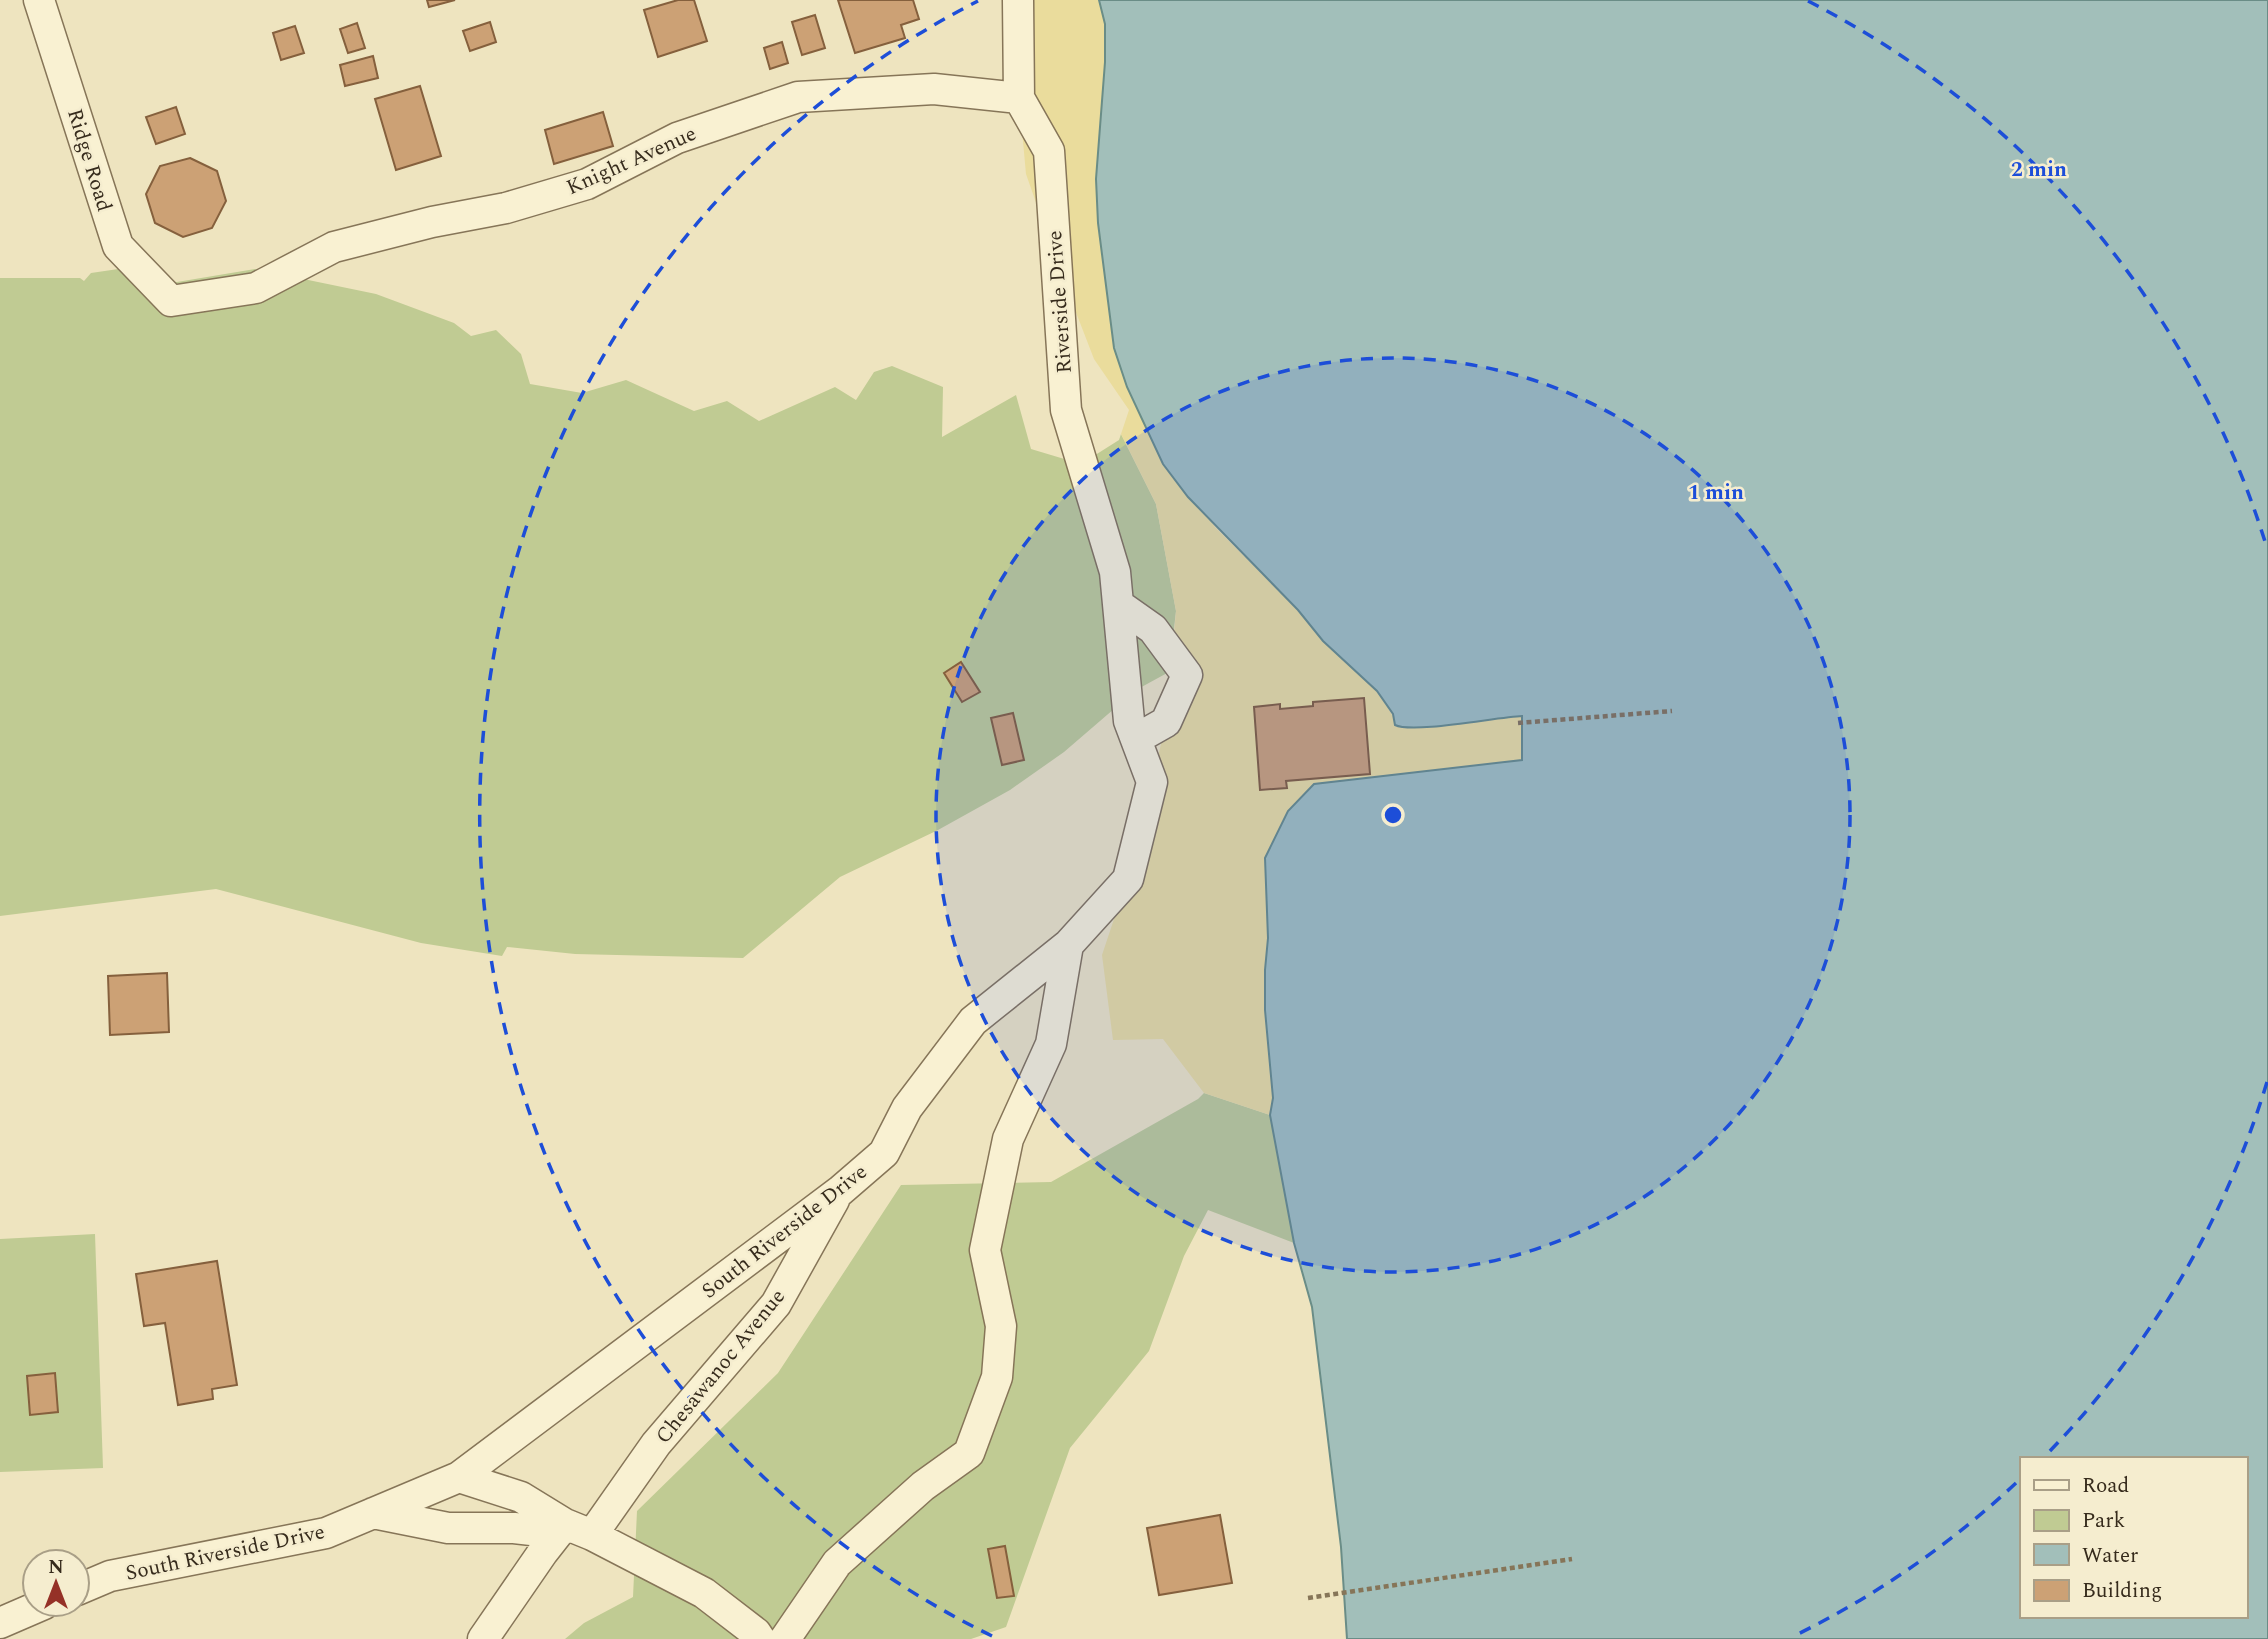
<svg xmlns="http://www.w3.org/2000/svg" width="2268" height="1639" viewBox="0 0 2268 1639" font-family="Spectral,serif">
<rect width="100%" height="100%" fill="#eee4bf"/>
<!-- green -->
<path fill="#c0cb93" d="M132,267L155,281L177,282L255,269L376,294L454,323L471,336L496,330L521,354L530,384L582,393L626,380L694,411L727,401L759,421L835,387L856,400L874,372L892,366L943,387L942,437L1016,395L1031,449L1081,464L1119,440L1121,434L1156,504L1176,611L1169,672L1136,690L1064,752L1010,790L938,830L840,877L743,958L575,954L507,947L502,956L421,943L216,889L0,916V278H80L84,281L91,273Z
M1204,1093L1270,1115L1294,1243L1208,1210L1184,1256L1149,1351L1070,1448L1006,1627L971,1639H565L584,1623L633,1597L637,1511L778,1373L901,1185L1051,1182L1198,1099Z
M95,1234L103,1468L0,1472V1239Z"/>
<!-- sand -->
<path fill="#eadc9c" d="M1010,0H1099L1105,24V62L1096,179L1098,223L1114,348L1127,387L1215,527L1298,610L1323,641L1377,691L1400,727H1420L1522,716V760L1314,784L1268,938L1265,970V1010L1273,1098L1270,1115L1204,1093L1163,1039L1113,1040L1102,955L1136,853L1166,722L1176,611L1156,504L1121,434L1129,410L1094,359L1060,271L1026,174Z"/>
<!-- water -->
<path fill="#a2bfba" stroke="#6a8d87" stroke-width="2" fill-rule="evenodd" d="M1099,0H2268V1639H1347L1341,1547L1312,1307L1294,1243L1270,1115L1273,1098L1265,1010V970L1268,938L1265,858L1288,811L1314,784L1522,760V716C1497,717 1413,734 1395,725L1393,714L1377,691L1323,641L1298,610L1188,497L1163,464L1127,387L1114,348L1098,223L1096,179L1105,62V24ZM2021,1459H2245V1616H2021Z"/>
<!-- building -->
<path fill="#cca175" stroke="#85603d" stroke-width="2" d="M427,0H455L429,7Z
M678,0H694L707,41L658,57L644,10Z
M838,0H913L919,19L901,25L905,38L855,53Z
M815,15L825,48L802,55L792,22Z
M490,22L496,42L470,51L463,31Z
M357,23L365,48L348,53L340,29Z
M295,26L304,53L281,60L273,33Z
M782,42L788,63L770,69L764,48Z
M373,56L378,78L345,86L340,65Z
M420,86L441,156L396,170L375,99Z
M176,107L185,134L156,144L146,117Z
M603,112L613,146L554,164L545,130Z
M190,158L217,171L226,201L212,228L183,237L155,223L146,194L160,166Z
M961,662L980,692L962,702L944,673Z
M1364,698L1370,774L1286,781L1287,788L1260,790L1254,707L1280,704V709L1313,706V702Z
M1013,713L1024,760L1002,765L991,718Z
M167,973L169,1032L110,1035L108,976Z
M217,1261L237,1385L212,1389L213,1399L178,1405L165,1323L144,1326L136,1274Z
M55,1373L58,1412L30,1415L27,1376Z
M1220,1515L1232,1583L1159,1595L1147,1528Z
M1005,1546L1014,1596L997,1598L988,1549Z"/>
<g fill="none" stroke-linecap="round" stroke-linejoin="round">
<!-- street casing -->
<g stroke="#867558" stroke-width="33">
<path id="street" d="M39,0L118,246L171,301L256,288L334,247L432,222L506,208L587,184L677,138L798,97L934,89L1019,98
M1119,605L1153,629L1187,675L1166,722L1136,739
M459,1477L521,1497L565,1524L592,1535L704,1593L756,1633L760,1639
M373,1513L448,1528H514L558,1533
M592,1535L656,1444L776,1304L834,1200
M77,1590L110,1576L326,1533L459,1477L840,1191L884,1153L907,1108L973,1021L1068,945L1128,879L1152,782L1129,721L1115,572L1066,410L1049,151L1019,98L1018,0
M0,1623L44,1604
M483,1639L543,1552L565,1524
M785,1639L837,1563L923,1486L969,1453L997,1377L1001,1326L985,1250L1008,1139L1051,1044L1068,945"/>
</g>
<!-- path -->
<path stroke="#867558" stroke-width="4.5" stroke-dasharray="5 3.5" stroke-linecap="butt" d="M1518,723L1672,711
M1308,1598L1572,1559"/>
<!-- street -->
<use href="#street" stroke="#f9f1d2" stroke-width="30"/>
</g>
<!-- distance rings -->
<circle cx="1393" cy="815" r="457" fill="#1d4ed8" fill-opacity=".12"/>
<g fill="none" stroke="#1d4ed8" stroke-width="3.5" stroke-dasharray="12 9">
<circle cx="1393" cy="815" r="457"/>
<path d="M2267 1082A914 914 0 0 1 2045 1456M2016 1483A914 914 0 0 1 1794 1636M992 1636A914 914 0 0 1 978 1M1808 1A914 914 0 0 1 2267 548"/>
</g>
<g text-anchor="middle" stroke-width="5" stroke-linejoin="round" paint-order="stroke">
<!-- street labels -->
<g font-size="21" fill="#362b1c" stroke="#f5edcf">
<text transform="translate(90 160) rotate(73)" y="7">Ridge Road</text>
<text transform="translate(631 160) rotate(-24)" y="7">Knight Avenue</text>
<text transform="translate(1059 302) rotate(-94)" y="7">Riverside Drive</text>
<text transform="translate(784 1231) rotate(-38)" y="7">South Riverside Drive</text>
<text transform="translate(720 1366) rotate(-51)" y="7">Chesawanoc Avenue</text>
<text transform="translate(225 1552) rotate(-12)" y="7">South Riverside Drive</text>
</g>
</g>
<circle cx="1393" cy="815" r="10" fill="#1d4ed8" stroke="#f5edcf" stroke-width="3.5"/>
<g font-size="21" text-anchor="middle" font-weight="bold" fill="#1d4ed8" stroke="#f5edcf" stroke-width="5" stroke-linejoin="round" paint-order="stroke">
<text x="2039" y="176">2 min</text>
<text x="1716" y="499">1 min</text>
</g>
<!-- legend -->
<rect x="2020" y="1457" width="228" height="161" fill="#f5edcf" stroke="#a99f87" stroke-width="2"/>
<rect x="2034" y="1480" width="35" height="10" fill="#f9f1d2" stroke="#a99f87" stroke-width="2"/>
<text x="2082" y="1492" font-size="21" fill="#362b1c">Road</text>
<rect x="2034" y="1510" width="35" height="21" fill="#c0cb93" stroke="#a99f87" stroke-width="2"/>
<text x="2082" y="1527" font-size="21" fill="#362b1c">Park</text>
<rect x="2034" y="1544" width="35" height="21" fill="#a2bfba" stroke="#a99f87" stroke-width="2"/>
<text x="2082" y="1562" font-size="21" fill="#362b1c">Water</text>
<rect x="2034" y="1580" width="35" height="21" fill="#cca175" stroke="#a99f87" stroke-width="2"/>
<text x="2082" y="1597" font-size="21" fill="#362b1c">Building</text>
<!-- north arrow -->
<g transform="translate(56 1583)"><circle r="33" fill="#f5edcf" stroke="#a99f87" stroke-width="2"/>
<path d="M0-5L12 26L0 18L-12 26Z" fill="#953127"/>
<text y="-10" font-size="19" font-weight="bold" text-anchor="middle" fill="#362b1c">N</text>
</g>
</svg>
